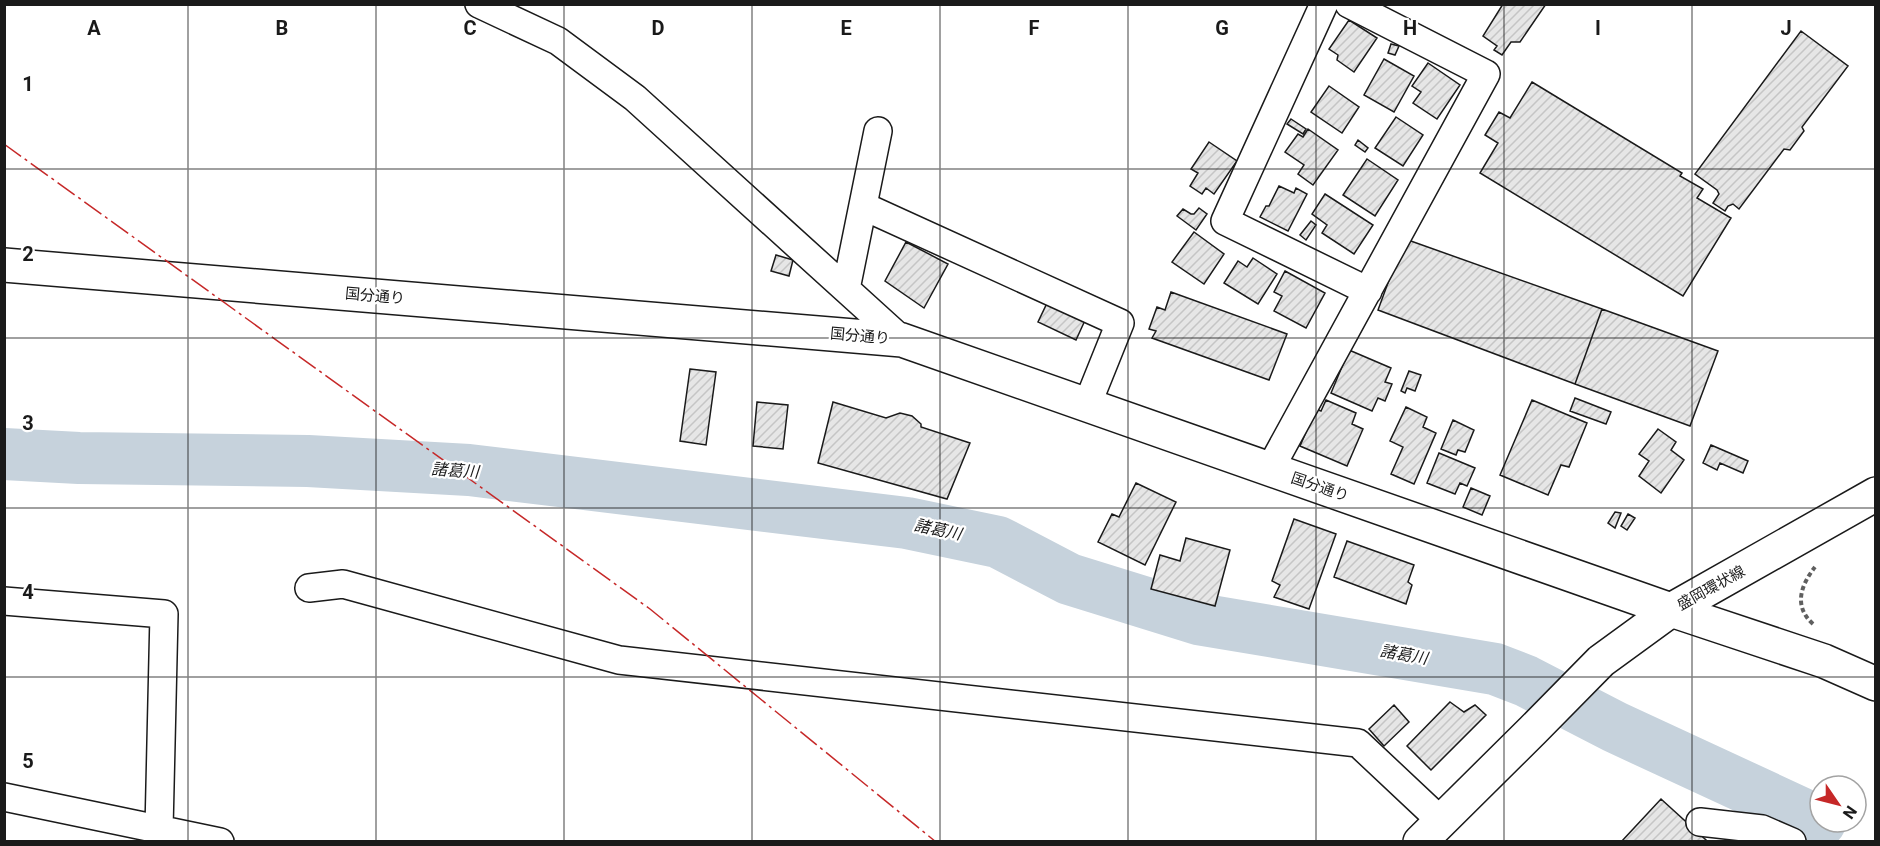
<svg xmlns="http://www.w3.org/2000/svg" width="1880" height="846" viewBox="0 0 1880 846" font-family="Roboto,'Noto Sans JP',sans-serif">
<defs>
<pattern id="building-hatch" width="6" height="6" patternUnits="userSpaceOnUse" patternTransform="scale(1.5)"><rect width="6" height="6" fill="#e6e6e6"/><path d="M-1 1l2-2M0 6l6-6M5 7l2-2" fill="none" stroke="#c5c5c5"/></pattern>
</defs>
<rect width="100%" height="100%" fill="#fff"/>
<g fill="none" stroke-linecap="round" stroke-linejoin="round">
<!-- river -->
<path stroke="#c6d2dc" stroke-width="52" d="M4,454L79,458L308,461L469,470L907,523L998,542L1069,579L1198,619L1495,669L1526,681L1615,727L1820,822"/>
</g>
<!-- building -->
<path fill="url(#building-hatch)" stroke="#1a1a1a" stroke-width="1.5" d="M1503,4H1546L1520,42H1511L1502,55L1494,50L1497,46L1483,36Z
M1349,20L1377,38L1354,72L1337,60L1338,55L1329,49Z
M1801,31L1848,66L1802,127L1804,131L1790,150L1784,149L1739,209L1733,204L1728,206L1725,211L1713,203L1719,194L1717,190L1695,174Z
M1391,44L1399,46L1395,55L1388,53Z
M1384,59L1414,76L1394,112L1364,95Z
M1428,63L1460,85L1437,119L1413,103L1421,92L1412,86Z
M1532,82L1682,173L1680,176L1703,189L1697,198L1731,218L1683,296L1480,173L1498,143L1485,135L1499,112L1510,118Z
M1329,86L1359,107L1342,133L1311,112Z
M1396,117L1423,135L1403,166L1375,148Z
M1291,119L1306,129L1303,134L1287,124Z
M1308,129L1338,150L1313,185L1298,174L1304,165L1285,152L1298,134L1303,137Z
M1358,140L1368,148L1365,152L1355,145Z
M1209,142L1237,161L1214,194L1206,188L1202,194L1190,186L1198,173L1191,169Z
M1367,159L1398,180L1375,216L1343,195Z
M1279,186L1294,193L1296,188L1307,194L1288,231L1260,217L1266,206H1269Z
M1325,194L1373,225L1354,254L1322,233L1327,225L1312,214Z
M1199,208L1207,214L1196,230L1177,216L1183,209L1191,214H1194Z
M1311,221L1316,225L1306,240L1300,235Z
M1194,232L1224,254L1204,284L1172,262Z
M1408,240L1602,309L1575,384L1378,310L1389,280Z
M906,242L948,264L924,308L885,281Z
M776,255L793,260L789,276L771,271Z
M1253,258L1277,274L1258,304L1224,283L1238,261L1247,267Z
M1285,271L1325,293L1306,328L1274,311L1282,296L1274,292Z
M1171,292L1287,334L1269,380L1152,338L1156,331L1149,329L1157,307L1165,310Z
M1049,299L1087,316L1076,340L1038,322Z
M1602,309L1718,351L1690,426L1575,384Z
M1349,350L1391,368L1385,382L1392,384L1385,401L1378,398L1372,411L1331,393Z
M690,369L716,372L706,445L680,441Z
M1409,371L1421,375L1415,391L1407,388L1405,393L1401,391Z
M1575,398L1611,412L1606,424L1570,411Z
M1326,400L1356,413L1352,424L1363,429L1347,466L1300,446L1316,409L1321,411Z
M1532,400L1587,423L1569,467L1561,465L1548,495L1500,475Z
M757,402L788,405L783,449L753,446Z
M833,402L886,418L900,413L912,416L921,424V427L970,443L947,499L818,463Z
M1406,407L1427,417L1423,427L1436,433L1414,484L1391,474L1403,447L1390,441Z
M1453,420L1474,430L1465,452L1458,450L1456,455L1441,449Z
M1658,429L1676,442L1671,450L1684,460L1661,493L1639,476L1649,461L1639,454Z
M1711,445L1748,461L1743,473L1720,463L1717,470L1703,463Z
M1439,453L1475,468L1467,486L1460,483L1455,494L1427,483Z
M1136,483L1176,502L1145,565L1098,542L1112,514L1119,517Z
M1471,488L1490,496L1482,515L1463,507Z
M1615,512L1621,513L1615,528L1608,523Z
M1628,514L1635,518L1627,530L1621,526Z
M1294,519L1336,534L1309,609L1274,597L1280,585L1272,581Z
M1186,538L1230,550L1215,606L1151,589L1160,555L1180,561Z
M1347,541L1414,565L1408,582L1412,585L1406,604L1334,577Z
M1450,702L1464,712L1475,705L1486,715L1431,770L1407,746Z
M1394,705L1409,722L1384,746L1369,729Z
M1661,799L1706,840L1705,842H1621Z"/>
<g fill="none" stroke-linecap="round" stroke-linejoin="round">
<!-- street casing -->
<g stroke="#1a1a1a" stroke-width="30">
<path id="street" d="M479,4L558,41L635,98L902,340
M1324,4L1225,221L1368,291
M863,206L1120,323L1087,405
M846,289L878,131
M1270,469L1486,74L1349,4
M309,588L343,584L619,660L1358,743L1441,821
M4,601L164,614L159,829
M4,797L220,842
M1700,822L1762,829L1792,842"/>
</g>
<!-- secondary casing -->
<g stroke="#1a1a1a" stroke-width="36">
<path id="secondary" d="M4,265L902,340L1671,610
M1420,842L1533,730L1601,661L1671,610"/>
</g>
<!-- primary casing -->
<g stroke="#1a1a1a" stroke-width="36">
<path id="primary" d="M1671,610L1876,494
M1671,610L1824,661L1876,684"/>
</g>
<!-- path -->
<path stroke="#5f5f5f" stroke-width="4" stroke-dasharray="4.5 3" stroke-linecap="butt" d="M1813,624C1793,606 1801,585 1815,567
M1876,630V632"/>
<!-- street -->
<use href="#street" stroke="#fff" stroke-width="27"/>
<!-- secondary -->
<use href="#secondary" stroke="#fff" stroke-width="33"/>
<!-- primary -->
<use href="#primary" stroke="#fff" stroke-width="33"/>
<!-- power -->
<path stroke="#c62828" stroke-width="1.5" stroke-dasharray="21 4.5 3 4.5" stroke-linecap="butt" d="M4,144L650,609L936,842"/>
</g>
<!-- grid -->
<path fill="none" stroke="#1a1a1a" stroke-width="1.5" stroke-opacity="0.55" d="M188,4V842M376,4V842M564,4V842M752,4V842M940,4V842M1128,4V842M1316,4V842M1504,4V842M1692,4V842M4,169H1876M4,338H1876M4,508H1876M4,677H1876"/>
<g text-anchor="middle" stroke-width="4.5" stroke-linejoin="round" paint-order="stroke">
<!-- street labels -->
<g font-size="15" fill="#1a1a1a" stroke="#fff">
<text transform="translate(375 296) rotate(5)" y="5">国分通り</text>
<text transform="translate(860 336) rotate(5)" y="5">国分通り</text>
<text transform="translate(1320 487) rotate(19)" y="5">国分通り</text>
<text transform="translate(1711 588) rotate(-29)" y="5">盛岡環状線</text>
</g>
<!-- water labels -->
<g font-size="16" font-style="italic" fill="#1a1a1a" stroke="#fff">
<text transform="translate(455 470) rotate(4)" y="6">諸葛川</text>
<text transform="translate(938 529) rotate(12)" y="6">諸葛川</text>
<text transform="translate(1404 654) rotate(10)" y="6">諸葛川</text>
</g>
</g>
<g font-size="20" text-anchor="middle" font-weight="bold" fill="#1a1a1a" stroke="#fff" stroke-width="4.5" stroke-linejoin="round" paint-order="stroke">
<text x="94" y="35">A</text>
<text x="282" y="35">B</text>
<text x="470" y="35">C</text>
<text x="658" y="35">D</text>
<text x="846" y="35">E</text>
<text x="1034" y="35">F</text>
<text x="1222" y="35">G</text>
<text x="1410" y="35">H</text>
<text x="1598" y="35">I</text>
<text x="1786" y="35">J</text>
<text x="28" y="91">1</text>
<text x="28" y="261">2</text>
<text x="28" y="430">3</text>
<text x="28" y="599">4</text>
<text x="28" y="768">5</text>
</g>
<!-- border -->
<rect width="1880" height="846" fill="none" stroke="#1a1a1a" stroke-width="12"/>
<!-- north arrow -->
<g transform="translate(1838 804) rotate(125)"><circle r="28" fill="#ffffff" stroke="#a3a3a3" stroke-width="1.5"/>
<path d="M0-4.5L10 22L0 15L-10 22Z" fill="#c62828"/>
<text y="-9" font-size="16" font-weight="bold" text-anchor="middle" fill="#1a1a1a">N</text>
</g>
</svg>
